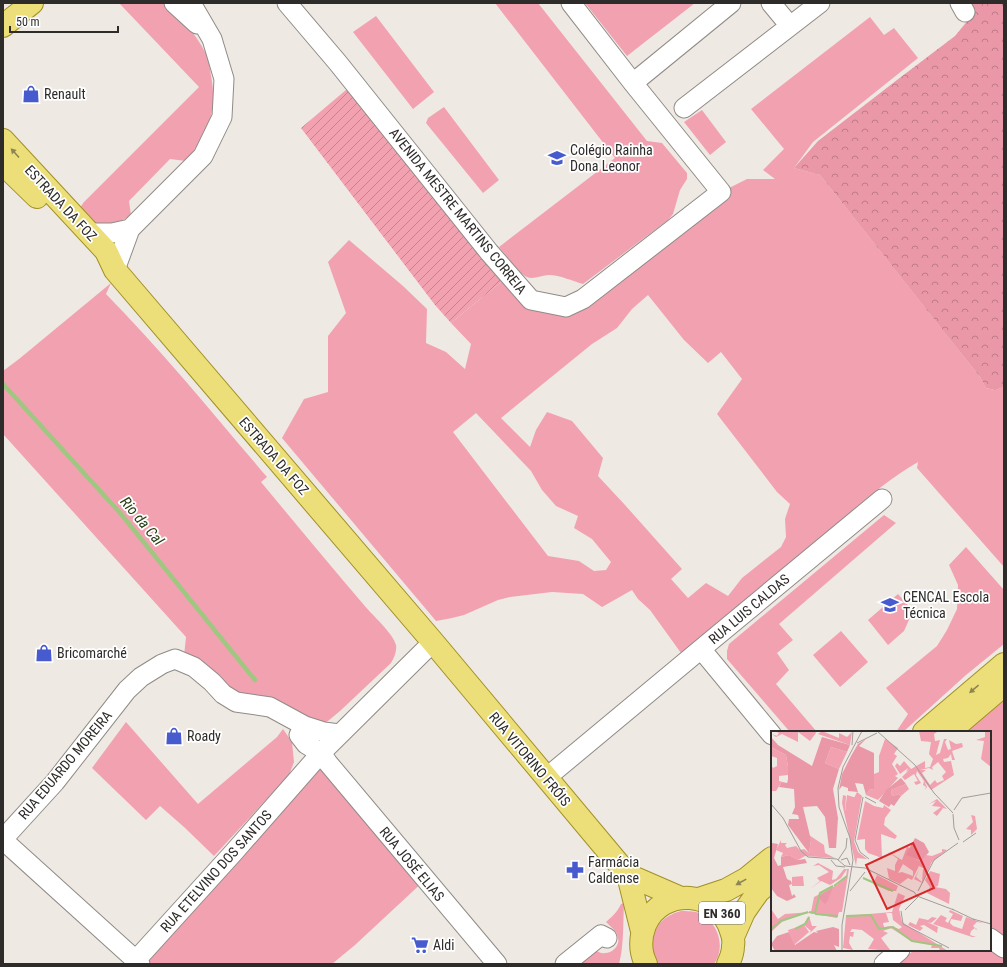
<svg xmlns="http://www.w3.org/2000/svg" width="1007" height="967" viewBox="0 0 1007 967" font-family="'Roboto Condensed',sans-serif">
<defs>
<pattern id="forest-crowns" width="20" height="18" patternUnits="userSpaceOnUse"><rect width="20" height="18" fill="#ea97a8"/><path d="M2 6a3 3 0 1 1 6 0M12 15a3 3 0 1 1 6 0" fill="none" stroke="#be7b89"/></pattern>
<pattern id="garden-furrows" width="10" height="10" patternUnits="userSpaceOnUse"><rect width="10" height="10" fill="#f2a1b1"/><path d="M-1 1l2-2M0 10L10 0M9 11l2-2" fill="none" stroke="#c48390"/></pattern>
</defs>
<rect width="100%" height="100%" fill="#efe9e4"/>
<!-- grass -->
<path fill="#f2a1b1" fill-rule="evenodd" d="M119,3H164C180,17 195,32 205,52C209,59 210,68 211,76C218,111 208,134 186,161L170,159L129,201L131,215C119,223 104,229 91,221C87,218 83,213 79,209L84,202L199,87Z
M495,3H538L647,141L662,143L687,173V179L680,190L673,214L668,220L583,284C572,281 560,275 549,275C542,275 533,280 527,277C519,274 505,254 499,247L615,158Z
M585,3H695L627,56Z
M376,16L434,92L413,109L353,32Z
M870,17L884,35L894,28L918,58L813,142L794,168L820,175L980,377L986,388L995,390L1004,387V567L917,468L918,462C875,487 839,523 802,555C762,588 721,620 681,653L650,610L638,599L632,590L602,607L583,594L552,592L510,597L498,600L464,615L452,618L436,621L282,438L304,399L328,392V336L346,313L328,262L349,240L403,286L427,309L426,343L446,352L465,369L471,344L451,323L474,304L510,275L531,300L566,307L721,192L747,179H775L763,170L784,149L751,109ZM648,295L684,340L708,363L721,352L742,379L717,414L777,492L790,504L785,519L786,537L781,547L742,578L728,596L706,583L688,598L671,579L682,569L625,505L598,476L603,458L572,421L547,412L536,430L530,447L501,418L592,344L617,328L632,309ZM476,413L531,471L542,490L556,506L578,516L574,528L592,539L611,562L606,570L594,571L579,561L548,556L453,432Z
M444,107L499,180L483,193L426,123L428,118Z
M702,110L726,142L710,155L684,122Z
M111,283L106,294C163,352 214,415 267,477L261,482C295,523 329,564 364,605C372,615 393,633 396,645C397,651 394,658 391,663L340,711L328,721L318,726L239,696L184,656L186,637L3,434V371L19,359Z
M884,515L896,523L779,624L793,640L777,653L789,670L776,684L817,732H790L727,659V651L729,644Z
M966,547L1004,590V644L966,675L903,732H896L908,714L886,688L937,646L947,630L957,609L958,585L949,565Z
M898,594L913,611L904,631L888,645L868,620Z
M841,631L868,662L840,687L813,655Z
M1004,699V948L990,938V732H949Z
M126,722L198,804L277,737L283,729L292,742L294,762L289,775L214,856L184,827L160,806L146,820L92,768Z
M320,766L426,879L355,945L332,964H134Z
M624,903C623,923 624,945 619,964H576L596,950C598,952 602,954 605,953C613,953 620,945 618,938C617,931 611,927 606,922C612,917 618,911 621,904Z
M681,911C686,911 691,911 696,912C717,919 727,946 714,964H657C644,941 656,917 681,911Z
M914,950H990L1004,959V964H898Z"/>
<!-- forest -->
<path fill="url(#forest-crowns)" d="M969,3H1004V387L995,390L986,388L980,377L945,333L820,175L794,168L818,141L897,80L955,36L969,19Z"/>
<!-- garden -->
<path fill="url(#garden-furrows)" d="M353,84L510,275L474,304L451,323L435,305L301,128Z"/>
<g fill="none" stroke-linecap="round" stroke-linejoin="round">
<!-- stream -->
<path stroke="#a0c782" stroke-width="4.5" d="M3,384L121,514L255,680"/>
<!-- minor casing -->
<g stroke="#908b86" stroke-width="21">
<path id="minor" d="M174,3L197,24
M287,3L338,63L489,252L531,300L566,307L583,299L721,192L633,83L571,3
M771,3L790,26
M960,3L965,12
M633,83L731,3
M684,108L820,3
M89,233H112L130,229
M115,270L130,229L203,156L222,117L224,79L212,39L191,3
M299,735L306,744L321,753L328,763L497,964
M772,735L701,649L882,499
M546,778L701,649
M3,839L55,782L127,690L141,677L162,664L175,659L194,667L212,682L223,694L236,702L270,707L305,726L324,732L339,734
M3,840L140,964
M990,938L1004,948
M134,964L136,960L234,852L321,753L433,642
M565,964L601,935L607,938
M884,964L900,950"/>
</g>
<!-- major casing -->
<g stroke="#a19124" stroke-width="24">
<path id="major" d="M3,26L32,3
M3,140L106,251L115,270L433,642L628,875L642,931
M3,164L37,197
M924,732L1004,664
M949,732L1004,685
M628,875L681,898
M699,899L726,890L746,879L772,858
M733,937L744,912L758,892L772,880
M646,964C640,952 640,938 645,925C662,886 719,890 731,931C733,936 734,941 733,946C733,953 731,958 728,964"/>
</g>
<!-- minor -->
<use href="#minor" stroke="#fff" stroke-width="19"/>
<!-- major -->
<use href="#major" stroke="#ecde79" stroke-width="22"/>
</g>
<!-- one-way arrows -->
<defs><path id="oneway-solid" d="M-6-.8H1V-3.2L6.5 0L1 3.2V.8H-6Z"/></defs>
<g fill="#8d8552">
<use href="#oneway-solid" transform="translate(15 153) rotate(-132)"/>
<use href="#oneway-solid" transform="translate(974 689) rotate(140)"/>
<use href="#oneway-solid" transform="translate(741 882) rotate(151)"/>
</g>
<!-- icons -->
<defs>
<g id="shop-bare" transform="scale(1.38)"><path d="M-5-2.5h2.3a2.7 3.5 0 0 1 5.4 0H5L5.5 6h-11ZM-1.5-2.5h3a1.5 2.3 0 0 0-3 0Z" fill="#475bcf" stroke="#fff" stroke-width="2.5" paint-order="stroke"/></g>
<g id="school-bare" transform="scale(1.38)"><path d="M0-5L7-2L0 1L-7-2ZM-4 1L0 2.5L4 1V4Q0 6-4 4Z" fill="#475bcf" stroke="#fff" stroke-width="2.5" paint-order="stroke"/></g>
<g id="pharmacy-bare" transform="scale(1.38)"><path d="M-2-6h4v4h4v4h-4v4h-4v-4h-4v-4h4Z" fill="#475bcf" stroke="#fff" stroke-width="2.5" paint-order="stroke"/></g>
<g id="supermarket-bare" transform="scale(1.38)"><path d="M-6-5.5h2.5l.6 2H6L4.5 2H-2.5L-4.4-4H-6ZM-1.5 3.2a1.3 1.3 0 1 0 .1 0ZM3 3.2a1.3 1.3 0 1 0 .1 0Z" fill="#475bcf" stroke="#fff" stroke-width="2.5" paint-order="stroke"/></g>
</defs>
<g fill-rule="evenodd">
<use href="#shop-bare" x="31" y="94"/>
<use href="#school-bare" x="557" y="158"/>
<use href="#school-bare" x="890" y="605"/>
<use href="#shop-bare" x="44" y="653"/>
<use href="#shop-bare" x="174" y="736"/>
<use href="#pharmacy-bare" x="575" y="870"/>
<use href="#supermarket-bare" x="420" y="945"/>
</g>
<g text-anchor="middle" stroke-width="3.5" stroke-linejoin="round" paint-order="stroke">
<!-- shield labels -->
<rect fill="#fff" stroke="#6d6b6a" stroke-width="1" x="699" y="902" width="46" height="22" rx="3"/>
<g font-size="13" font-weight="bold" fill="#2e2c2a">
<text x="722" y="918">EN 360</text>
</g>
<!-- poi labels -->
<g font-size="14" fill="#2e2c2a" stroke="#fff" text-anchor="start">
<text x="44" y="99">Renault</text>
<text x="570" y="155">Colégio Rainha<tspan x="570" dy="16">Dona Leonor</tspan></text>
<text x="903" y="602">CENCAL Escola<tspan x="903" dy="16">Técnica</tspan></text>
<text x="57" y="658">Bricomarché</text>
<text x="187" y="741">Roady</text>
<text x="588" y="867">Farmácia<tspan x="588" dy="16">Caldense</tspan></text>
<text x="433" y="950">Aldi</text>
</g>
<!-- street labels -->
<g font-size="14" fill="#2e2c2a" stroke="#fff">
<text transform="translate(61 203) rotate(47)" y="5">ESTRADA DA FOZ</text>
<text transform="translate(458 211) rotate(51)" y="5">AVENIDA MESTRE MARTINS CORREIA</text>
<text transform="translate(274 456) rotate(49)" y="5">ESTRADA DA FOZ</text>
<text transform="translate(749 609) rotate(-40)" y="5">RUA LUIS CALDAS</text>
<text transform="translate(530 759) rotate(50)" y="5">RUA VITORINO FRÓIS</text>
<text transform="translate(65 765) rotate(-50)" y="5">RUA EDUARDO MOREIRA</text>
<text transform="translate(412 864) rotate(50)" y="5">RUA JOSÉ ELIAS</text>
<text transform="translate(216 871) rotate(-48)" y="5">RUA ETELVINO DOS SANTOS</text>
</g>
<!-- water labels -->
<g font-size="15" font-style="italic" fill="#263e0e" stroke="#fff">
<text transform="translate(142 521) rotate(50)" y="5">Rio da Cal</text>
</g>
</g>
<!-- overview -->
<g transform="translate(771 731)">
<rect width="220" height="220" fill="#efe9e4"/>
<path d="M3,0H44L45,2L39,10L27,1V11L11,3L5,6L1,3L6,5L8,2ZM51,0L68,7V2L76,6L81,1L79,14L47,3ZM148,0L166,1L163,3L164,10L169,9L165,24L169,22L173,8H176L174,11L177,19L180,18L178,9L185,13L191,12L192,16L181,20L184,29H181L180,23L177,27L172,28L173,31L180,30L183,44L160,59L153,50L156,56L154,59L155,56L152,54L153,50L146,40L145,44L150,52L145,54L143,51L147,50L143,43L134,49L131,46L139,38L135,41L137,37L129,43L124,35L126,32L129,35L133,30L140,38L154,30V37L159,36L162,28L158,23L160,11L150,10ZM167,31L175,41L171,45L173,49L166,52L164,49L159,54L151,42L155,39H149L158,37L162,39L161,36ZM214,0H220V36L210,28L213,10L205,9L214,6ZM114,8L127,17L123,23L126,25L121,33L127,43L124,45L127,47L107,69L95,64L99,58L103,59V43L108,41V25ZM0,16L15,24L17,35V44L8,45V50L16,52V48L17,52H10L5,60H0V34L2,37L6,35V27L0,25ZM60,16L76,21L68,38L54,32ZM135,53L138,58L130,65L128,63L121,65L120,59ZM86,61L91,65L83,110L87,121L96,128L86,127L85,135L71,72L72,64L75,65L74,81L88,68L83,67ZM166,68L176,78L172,77L166,85L162,82L170,76L161,75L165,70L158,73ZM94,70L103,75L112,77L113,74L120,79L114,87L113,94L126,105L124,108L110,103L111,127L97,122L94,118V108L86,109ZM200,84L204,85L206,98L200,104V99L195,98L202,91ZM38,104L53,114L54,122L64,127L34,125L27,129L18,124L10,126L12,122L5,119L10,109V112H16L14,114L16,117L25,115L29,119L33,118L38,122L40,109ZM136,116L139,117L136,124L149,130L155,124L161,125L171,121V118L176,119L161,131L151,152L143,148L148,139L145,146L151,151L152,138L156,139L148,135L141,149L137,147L129,153L118,148L116,137L124,140V134L127,128L116,120L131,129ZM132,133L142,140V145L131,141L127,142ZM47,132L62,140L61,149L65,148L73,138H78L71,181H68L66,187L38,182L27,184L12,190L0,201V178L7,188L14,183L40,181L43,166L66,154L75,146L76,138L70,147L59,154L50,150L39,158L49,150L46,147L58,141L48,134L42,135ZM159,140L169,143L167,155L164,156L175,158L179,162L178,173L156,162L159,156L154,149ZM106,144L127,155L125,160H118L102,153ZM32,145L33,155H21V146ZM127,162L134,165L128,178L131,191L177,220H169L168,217H160L161,214L140,210L120,197L112,200L117,202L110,207L120,220L97,218L103,208L91,199L81,198L79,201H83L82,206L79,205L78,212L82,219L72,217L75,185L121,181ZM115,182H121L122,189L131,196L128,198L120,195L113,196L112,192L118,191ZM179,179L192,185L190,190L180,188L179,192L182,195L191,198L195,186L212,192L206,191L202,195L204,197L206,198L205,199L207,200L205,199L204,197L200,200L199,204L205,206H201L162,193L170,184L176,187L174,190L177,192L182,183L178,181ZM38,185L41,195H46L38,203L40,200L33,194ZM161,186L166,187L160,192L156,191L167,196L166,202L153,194L149,195L152,197L149,200L137,194L139,191L145,194L148,187L157,189Z" fill="#f2a1b1" fill-rule="evenodd"/>
<path d="M0,6L7,14L41,35L51,6L79,14L76,21L60,16L54,32L68,38L62,58L67,87L65,117H58L54,86L46,75L32,76L40,109L38,122L17,94L18,88H28L27,84L21,83L24,76L23,58L8,56L10,52H17V35L15,24L0,16ZM95,8L88,15L103,22V59L99,58L95,64L92,53L84,52L87,61L77,60V57L71,55L68,59L71,43L80,25L87,13ZM130,47L135,53L120,59L121,65L128,63L130,65L123,75L120,73L118,76L108,70L115,59ZM144,107L153,112L158,121L150,130L135,124ZM1,112L7,113L3,127L7,135L10,134V126L18,124L27,129L34,128L36,132L12,136L16,148L20,150L21,153L18,154L21,165L23,163L25,166L16,170L6,165L0,157ZM62,156L57,169L54,173L47,166ZM62,196L68,198V216L63,214L66,220H4L0,213L6,205L18,201L24,214L43,201L47,202L45,200Z" fill="#ea97a8"/>
<path d="M76,64L89,68L87,83L74,81Z" fill="#f2a1b1"/>
<path d="M33,194L38,201L23,214L17,199Z" fill="#f2a1b1"/>
<path fill="none" stroke="#a0c782" stroke-width="2" d="M92,147L122,160M63,155L76,145M38,181L44,182L49,162L62,155M44,183L67,185M75,185L100,184L108,198L122,196L141,210L171,215M0,198L10,190L37,181M24,198L34,193L38,186"/>
<path fill="none" stroke="#a29d9a" stroke-width="1" d="M106,0L144,34M86,12L106,2M81,14L82,0M144,34L163,62L182,82M92,66L84,109L89,121L98,128M94,66L105,72M0,73L12,87L30,120L37,126L66,128L74,135L94,137L143,161L146,165L183,179M183,79L191,67L220,62M182,83L183,97L188,109M192,111L205,102M60,129L65,135L74,136M67,129L75,117L76,107M70,129L76,127L79,134M79,160L94,141M147,160L163,129L187,112M181,178L204,189M134,179L148,165M130,180L132,193L178,217M202,188L220,193M71,220V194L82,129L79,107L68,76L67,57L72,36L91,0"/>
<path fill="#d62828" fill-opacity="0.15" stroke="#d62828" stroke-width="2" d="M142,112L163,157L116,178L95,134Z"/>
<rect width="220" height="220" fill="none" stroke="#2e2c2a" stroke-width="2"/>
</g>
<!-- border -->
<rect width="1007" height="967" fill="none" stroke="#2e2c2a" stroke-width="8"/>
<!-- scale -->
<path d="M10 26v6h108v-6" fill="none" stroke="#2e2c2a" stroke-width="2"/>
<text x="16" y="26" font-size="12" fill="#2e2c2a" stroke="#ffffff" stroke-width="3" paint-order="stroke">50 m</text>
</svg>
